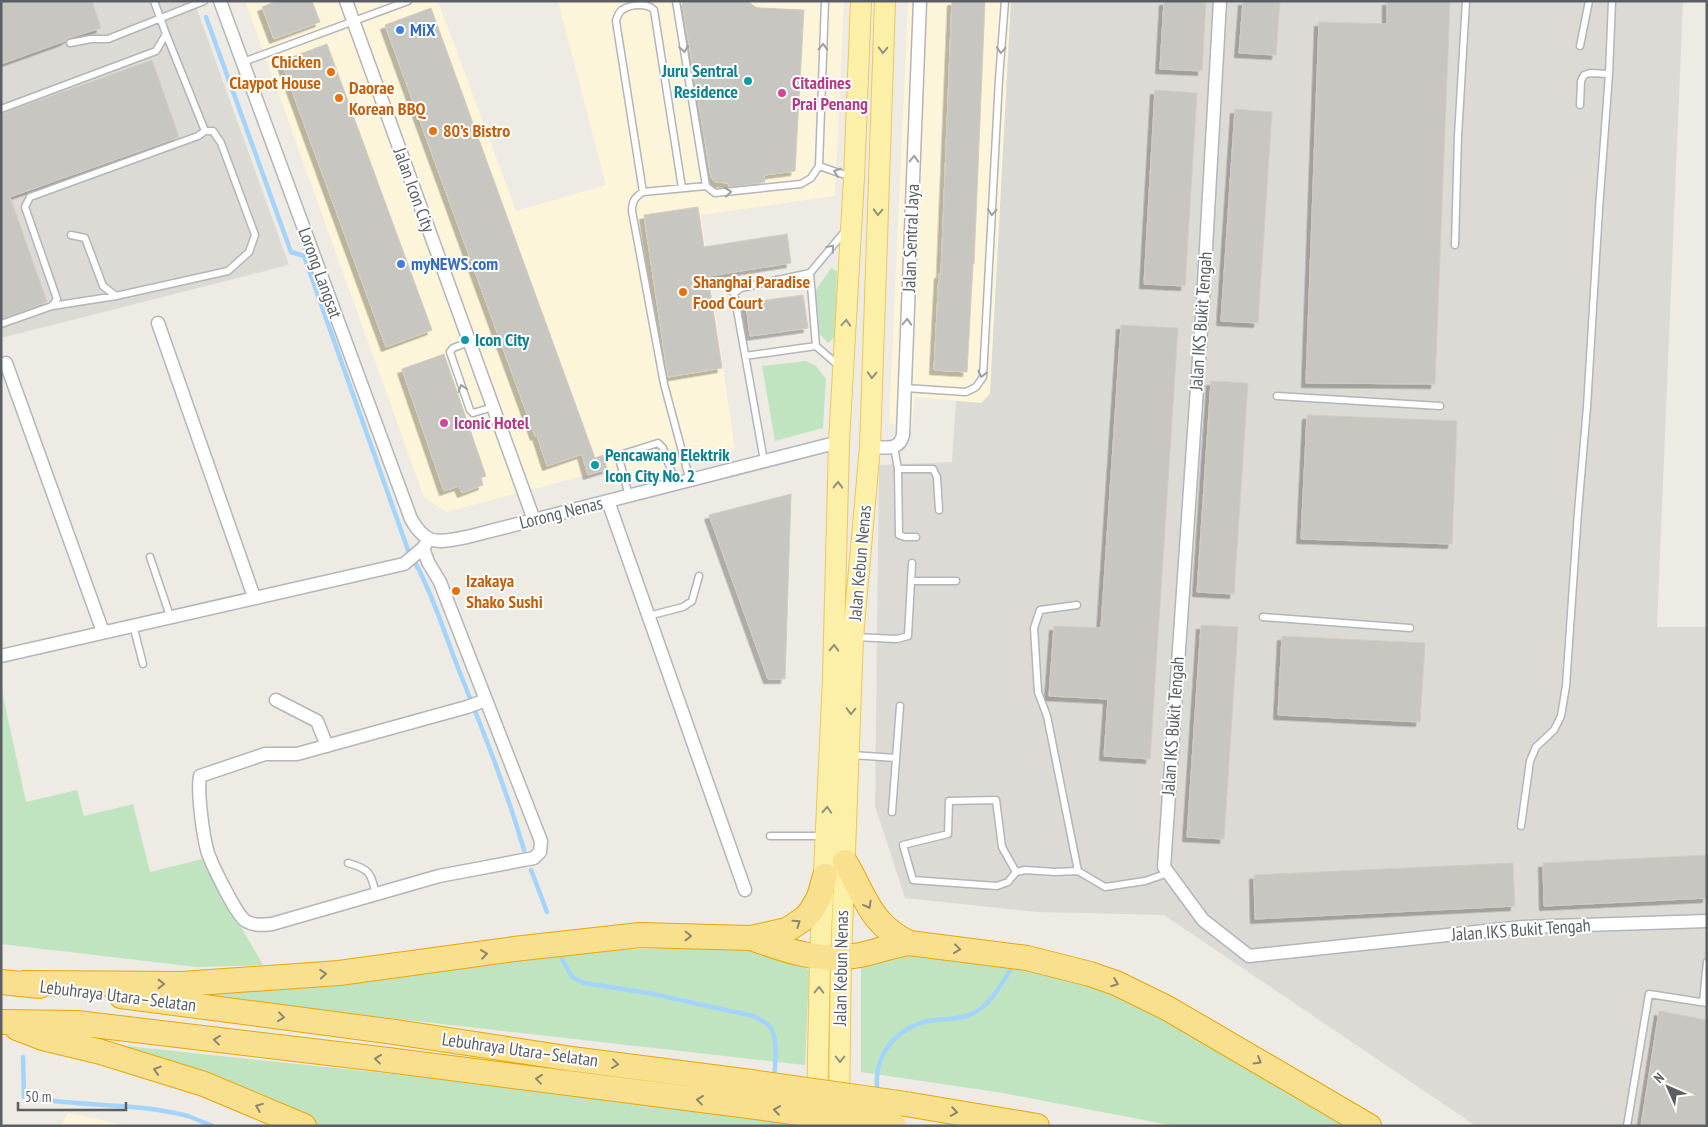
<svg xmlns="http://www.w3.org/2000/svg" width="1708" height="1127" viewBox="0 0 1708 1127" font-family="'PT Sans Narrow',sans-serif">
<defs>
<filter id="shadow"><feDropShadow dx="-4.5" dy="4.5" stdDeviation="0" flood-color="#0004"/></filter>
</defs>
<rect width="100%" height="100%" fill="#edebe3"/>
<!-- commercial -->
<path fill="#fdf5d9" d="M245,1H438L516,211L606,185L558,1H844L835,196L701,215L735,450L615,485L609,469L446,512L424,497Z
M908,1H1011L990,395L981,403L915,397L912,425L889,424Z
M68,1113L129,1126H60Z"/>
<!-- industrial -->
<path fill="#dcdad5" d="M1,1H194L289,265L1,338Z
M1011,1H1683L1657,627H1707V1126H1476L1164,915L1037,912L905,898L875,806L879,465L952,462L956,401L981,403L990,394Z"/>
<!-- green -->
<path fill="#c0e4c0" d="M831,268L837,271L835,336L828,343L819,333L814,293Z
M806,361L816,366L826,379L823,428L775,441L762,366Z
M1,687L26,802L77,790L84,816L133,804L150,872L202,859L263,965L197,967L1,944Z
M712,946L761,949L803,963L809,971L805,1065L140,990L317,985L599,951Z
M916,954L967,955L1126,993L1359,1126H1175L1003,1093L861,1072V966Z
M117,1045L592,1095L801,1120V1126H318L230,1085Z"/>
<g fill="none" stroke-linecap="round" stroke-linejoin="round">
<!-- stream -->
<path stroke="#a4d4fc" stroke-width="4.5" d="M206,17L291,252L304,256L408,550C430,586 443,629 458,668C482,728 506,788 524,850
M531,870L547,912
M562,959L572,977L584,983L648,993L753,1016C759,1019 766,1022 770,1027C779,1040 775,1064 774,1079
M23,1057L24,1097C78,1107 135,1102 188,1116C196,1119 205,1123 213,1126
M877,1093C877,1086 876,1077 878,1070C882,1045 904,1026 928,1021C945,1018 964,1021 980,1009C994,999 1003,981 1013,966
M773,1126V1116"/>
</g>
<!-- building -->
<path fill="#c8c6c0" stroke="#d2cdc1" filter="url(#shadow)" d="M1,1H92L101,28L69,38L65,41L1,64Z
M277,1H312L320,22L274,39L262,7Z
M682,1H748L755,7L761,8L804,10L795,171L764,175L765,182L729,187L728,183L715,182L711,177Z
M952,1H985L974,264H973L967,372L934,370L939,274H941Z
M1164,1H1206L1202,71L1160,69Z
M1243,1H1280L1276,55L1239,53Z
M1387,1H1450L1435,384L1306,383L1319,22L1387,24Z
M431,8L595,458L603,455L607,469L588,475L582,454L547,466L537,435L535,436L385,25Z
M327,44L432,330L386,347L281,61Z
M152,60L179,137L10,197L47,302L1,319V114Z
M1155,90L1197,93L1185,286L1144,284Z
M1235,109L1272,112L1258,323L1221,321Z
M698,207L704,247L787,234L791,263L708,276L722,368L668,377L644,215Z
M803,295L808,328L750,336L746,303Z
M1121,325L1178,328L1150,759L1104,756L1108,699L1049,696L1054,626L1101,628Z
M444,354L486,476L481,478L483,485L462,493L459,486L444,491L402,369Z
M1211,381L1248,383L1234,594L1197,592Z
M1307,415L1457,421L1452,544L1301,539Z
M791,494L785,679H768L709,515Z
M1201,625L1238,627L1224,839L1187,837Z
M1282,636L1425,643L1420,722L1278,715Z
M1707,855V898L1544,906L1543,863Z
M1513,863L1515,906L1255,919L1254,875Z
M1659,1011L1707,1020V1126H1641Z"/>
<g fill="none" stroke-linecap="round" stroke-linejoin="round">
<!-- lane casing -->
<g stroke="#b3b5ba" stroke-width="9">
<path id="lane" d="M676,1L706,186L715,193L801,184L811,178L819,166
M70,43L91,39H108L204,1
M1580,46L1589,1
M243,62L408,1
M1580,105L1581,81L1584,75L1590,73L1609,74
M1,109L156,51L166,34L154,1
M819,166L825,1
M819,166L851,177
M643,192L616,21C617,17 618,13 622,10C631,4 647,3 654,10L682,188
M71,235L85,238L103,286L116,296L228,271L249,252L255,235L221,143L213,131H205
M1455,245L1458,136L1466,1
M810,273L816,346L839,366
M52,306L116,296
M1,324L52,306L57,299L25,207L30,197L198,136L205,131L166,34
M469,342L453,348L450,352L470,410L473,413L493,407
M745,356L816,346
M905,388L966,392L976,387L983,377L999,79L1005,1
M1277,396L1440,406
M894,447L898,469H933L937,477L939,510
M764,461L734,293L741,288L810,273L846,230
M898,469L899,535L905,537H916
M690,481L664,384L632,211C632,201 635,197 643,192L706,186
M629,496L620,462V457L623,454L658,443L663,448L676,484
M150,557L170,616
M911,581H956
M1077,605L1040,610L1034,628L1038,692L1047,716L1078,871L1105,887L1145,881L1168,873
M648,616L683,607L692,601L699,576
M1263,617L1410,628
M133,625L143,664
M855,637L897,639L908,636L912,563
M852,755L896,758
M892,812L900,706
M1521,826L1530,761L1536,747L1554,730L1561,716L1566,686L1578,512L1587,407L1599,209L1609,74L1612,1
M770,836H824
M348,863C370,869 371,873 376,895
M1016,872L1002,847L996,800L949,801L948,834L903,845L913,880L997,886L1008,882L1016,872L1025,870L1055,872L1078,871
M1703,1002L1707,962
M1627,1126L1649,994L1707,1003"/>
</g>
<!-- street casing -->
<g stroke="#b3b5ba" stroke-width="15">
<path id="street" d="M220,1L411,519C427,547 438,542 467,537L839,442
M346,1L534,520
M1220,1L1203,301L1164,867L1203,920L1249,956L1523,927L1707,921
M158,323L254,597
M6,363L103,632
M870,447C884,447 899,452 903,435L920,1
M608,501L745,890
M423,548L428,562L440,582L541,841L540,852L534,858L439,876L272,924C263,925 254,926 246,921C237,917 210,861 207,850C203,834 197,792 200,776L265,754H297L467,707L486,700
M1,656L404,564L423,548L427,542
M276,700L317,721L327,746"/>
</g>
<!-- primary casing -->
<g stroke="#edc65c" stroke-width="22">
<path id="primary" d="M817,1106L820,957L833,678L839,442L854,178L861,1
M839,1109L841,958L853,637L870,447L885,1"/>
</g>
<!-- highway casing -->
<g stroke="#e9a607" stroke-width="26">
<path id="highway" d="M845,862C866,897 869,923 909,943
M751,938C787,951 821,963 860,955C877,952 892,945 909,943L1027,958L1090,974L1116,983L1167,1008L1369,1126
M1,982L40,986
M24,983L182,984L339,973L514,949L640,935L751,938L787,930L805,918L811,911L819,897L825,876
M121,996L395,1032L573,1059L751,1082
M1,1022L77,1023L388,1060L749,1106
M17,1028L43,1038L101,1052L204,1084L304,1126
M906,1104L1037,1126"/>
</g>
<!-- lane -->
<use href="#lane" stroke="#fff" stroke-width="6"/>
<!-- street -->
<use href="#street" stroke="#fff" stroke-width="12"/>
<!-- primary -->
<use href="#primary" stroke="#fcf0a9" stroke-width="20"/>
<!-- highway -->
<use href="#highway" stroke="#f9e08e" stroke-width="24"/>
<!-- highway-bridge casing -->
<g stroke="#e9a607" stroke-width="26" stroke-linecap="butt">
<path id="highway-bridge" d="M751,1082L906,1104
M749,1106L894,1126"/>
</g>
<!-- highway-bridge -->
<use href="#highway-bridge" stroke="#f9e08e" stroke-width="24"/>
</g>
<!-- one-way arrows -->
<defs><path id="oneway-chevron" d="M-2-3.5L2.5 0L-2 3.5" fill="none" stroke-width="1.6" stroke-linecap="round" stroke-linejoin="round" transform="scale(1.25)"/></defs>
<g stroke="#9d9fa1">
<use href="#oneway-chevron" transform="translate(823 47) rotate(-88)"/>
<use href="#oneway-chevron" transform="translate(684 49) rotate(81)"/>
<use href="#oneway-chevron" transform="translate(1001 50) rotate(94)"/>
<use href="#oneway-chevron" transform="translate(914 159) rotate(-88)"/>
<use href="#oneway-chevron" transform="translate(837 172) rotate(-160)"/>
<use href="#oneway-chevron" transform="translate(728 192) rotate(-6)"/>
<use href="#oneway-chevron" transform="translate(992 212) rotate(93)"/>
<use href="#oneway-chevron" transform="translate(831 248) rotate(-50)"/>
<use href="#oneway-chevron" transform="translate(907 322) rotate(-88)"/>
<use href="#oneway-chevron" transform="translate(982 374) rotate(103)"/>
<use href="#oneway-chevron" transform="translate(462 388) rotate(-109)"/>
</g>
<g stroke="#93927c">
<use href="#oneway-chevron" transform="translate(883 50) rotate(92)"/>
<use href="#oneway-chevron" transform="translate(878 212) rotate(92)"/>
<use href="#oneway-chevron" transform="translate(846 323) rotate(-86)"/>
<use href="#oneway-chevron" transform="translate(872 375) rotate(92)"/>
<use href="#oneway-chevron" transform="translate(838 485) rotate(-89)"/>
<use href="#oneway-chevron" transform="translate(834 648) rotate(-88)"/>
<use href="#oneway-chevron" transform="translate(851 711) rotate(92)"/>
<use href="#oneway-chevron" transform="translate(827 810) rotate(-87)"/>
<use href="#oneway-chevron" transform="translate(819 990) rotate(-89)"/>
<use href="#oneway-chevron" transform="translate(840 1059) rotate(90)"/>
</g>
<g stroke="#8a8670">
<use href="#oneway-chevron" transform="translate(868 905) rotate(61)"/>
<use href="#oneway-chevron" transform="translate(797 923) rotate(-34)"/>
<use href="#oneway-chevron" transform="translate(688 936) rotate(1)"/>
<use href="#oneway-chevron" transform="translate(957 949) rotate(7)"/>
<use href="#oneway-chevron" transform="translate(484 954) rotate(-8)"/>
<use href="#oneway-chevron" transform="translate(323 974) rotate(-4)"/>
<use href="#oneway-chevron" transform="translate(1115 983) rotate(21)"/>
<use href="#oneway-chevron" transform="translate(161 984)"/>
<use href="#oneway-chevron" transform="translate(281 1017) rotate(7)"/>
<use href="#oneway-chevron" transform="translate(217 1040) rotate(-173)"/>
<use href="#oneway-chevron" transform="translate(378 1059) rotate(-173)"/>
<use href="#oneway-chevron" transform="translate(1258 1061) rotate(31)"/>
<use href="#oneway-chevron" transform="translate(615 1064) rotate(7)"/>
<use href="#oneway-chevron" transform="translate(157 1070) rotate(-162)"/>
<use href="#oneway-chevron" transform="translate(539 1079) rotate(-173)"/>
<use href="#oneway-chevron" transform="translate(700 1100) rotate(-173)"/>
<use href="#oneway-chevron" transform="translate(259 1107) rotate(-158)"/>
<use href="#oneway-chevron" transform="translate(777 1110) rotate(-172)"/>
<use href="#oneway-chevron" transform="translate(954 1112) rotate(9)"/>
</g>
<!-- markers -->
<g fill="#3f7fe0" stroke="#fff" stroke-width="2">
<circle cx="400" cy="30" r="5"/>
<circle cx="401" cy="264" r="5"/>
</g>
<g fill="#e8710a" stroke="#fff" stroke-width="2">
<circle cx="331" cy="72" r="5"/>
<circle cx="339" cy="98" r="5"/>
<circle cx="433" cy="131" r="5"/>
<circle cx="683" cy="292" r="5"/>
<circle cx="456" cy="591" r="5"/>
</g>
<g fill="#0f9aa8" stroke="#fff" stroke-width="2">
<circle cx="748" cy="81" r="5"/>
<circle cx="465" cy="340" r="5"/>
<circle cx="595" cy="465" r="5"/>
</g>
<g fill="#d1479c" stroke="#fff" stroke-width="2">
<circle cx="782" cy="93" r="5"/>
<circle cx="444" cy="423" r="5"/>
</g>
<g text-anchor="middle" stroke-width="4" stroke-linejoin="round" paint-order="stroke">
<!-- shop labels -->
<g font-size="18" font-weight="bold" fill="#366cbe" stroke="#fff" text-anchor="start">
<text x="410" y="36">MiX</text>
<text x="411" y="270">myNEWS.com</text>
</g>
<!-- food labels -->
<g font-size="18" font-weight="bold" fill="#c56008" stroke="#fff" text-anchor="start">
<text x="321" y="68" text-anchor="end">Chicken<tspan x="321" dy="21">Claypot House</tspan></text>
<text x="349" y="94">Daorae<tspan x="349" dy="21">Korean BBQ</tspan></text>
<text x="443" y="137">80’s Bistro</text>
<text x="693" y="288">Shanghai Paradise<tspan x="693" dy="21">Food Court</tspan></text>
<text x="466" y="587">Izakaya<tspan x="466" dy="21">Shako Sushi</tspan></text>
</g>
<!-- culture labels -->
<g font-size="18" font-weight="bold" fill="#0d838f" stroke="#fff" text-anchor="start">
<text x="738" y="77" text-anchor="end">Juru Sentral<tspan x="738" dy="21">Residence</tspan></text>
<text x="475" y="346">Icon City</text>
<text x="605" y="461">Pencawang Elektrik<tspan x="605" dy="21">Icon City No. 2</tspan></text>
</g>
<!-- hotel labels -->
<g font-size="18" font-weight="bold" fill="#b23c85" stroke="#fff" text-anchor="start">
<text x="792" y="89">Citadines<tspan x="792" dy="21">Prai Penang</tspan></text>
<text x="454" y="429">Iconic Hotel</text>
</g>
<!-- street labels -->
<g font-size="18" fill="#5b5f63" stroke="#fff">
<text transform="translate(414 190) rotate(70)" y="6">Jalan Icon City</text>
<text transform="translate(911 238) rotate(-88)" y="6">Jalan Sentral Jaya</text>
<text transform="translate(320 273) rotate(70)" y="6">Lorong Langsat</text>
<text transform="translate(1201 321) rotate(-86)" y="6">Jalan IKS Bukit Tengah</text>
<text transform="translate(561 513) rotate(-14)" y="6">Lorong Nenas</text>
<text transform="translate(860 563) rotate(-85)" y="6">Jalan Kebun Nenas</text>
<text transform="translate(1173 726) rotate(-86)" y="6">Jalan IKS Bukit Tengah</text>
<text transform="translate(1521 930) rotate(-4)" y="6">Jalan IKS Bukit Tengah</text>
<text transform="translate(841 968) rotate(-89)" y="6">Jalan Kebun Nenas</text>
<text transform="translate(118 996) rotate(7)" y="6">Lebuhraya Utara–Selatan</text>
<text transform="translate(520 1050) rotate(8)" y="6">Lebuhraya Utara–Selatan</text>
</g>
</g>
<!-- border -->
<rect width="1708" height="1127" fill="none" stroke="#5b5f63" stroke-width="5"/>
<!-- north arrow -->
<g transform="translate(1668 1087) rotate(315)" stroke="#ffffff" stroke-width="4" paint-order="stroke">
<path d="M0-4L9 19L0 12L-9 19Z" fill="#5b5f63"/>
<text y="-8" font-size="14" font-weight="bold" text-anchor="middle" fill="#5b5f63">N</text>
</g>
<!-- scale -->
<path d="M18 1102v8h108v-8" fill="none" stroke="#5b5f63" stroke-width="2.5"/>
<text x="25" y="1102" font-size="15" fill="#5b5f63" stroke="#ffffff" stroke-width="4" paint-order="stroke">50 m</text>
</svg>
